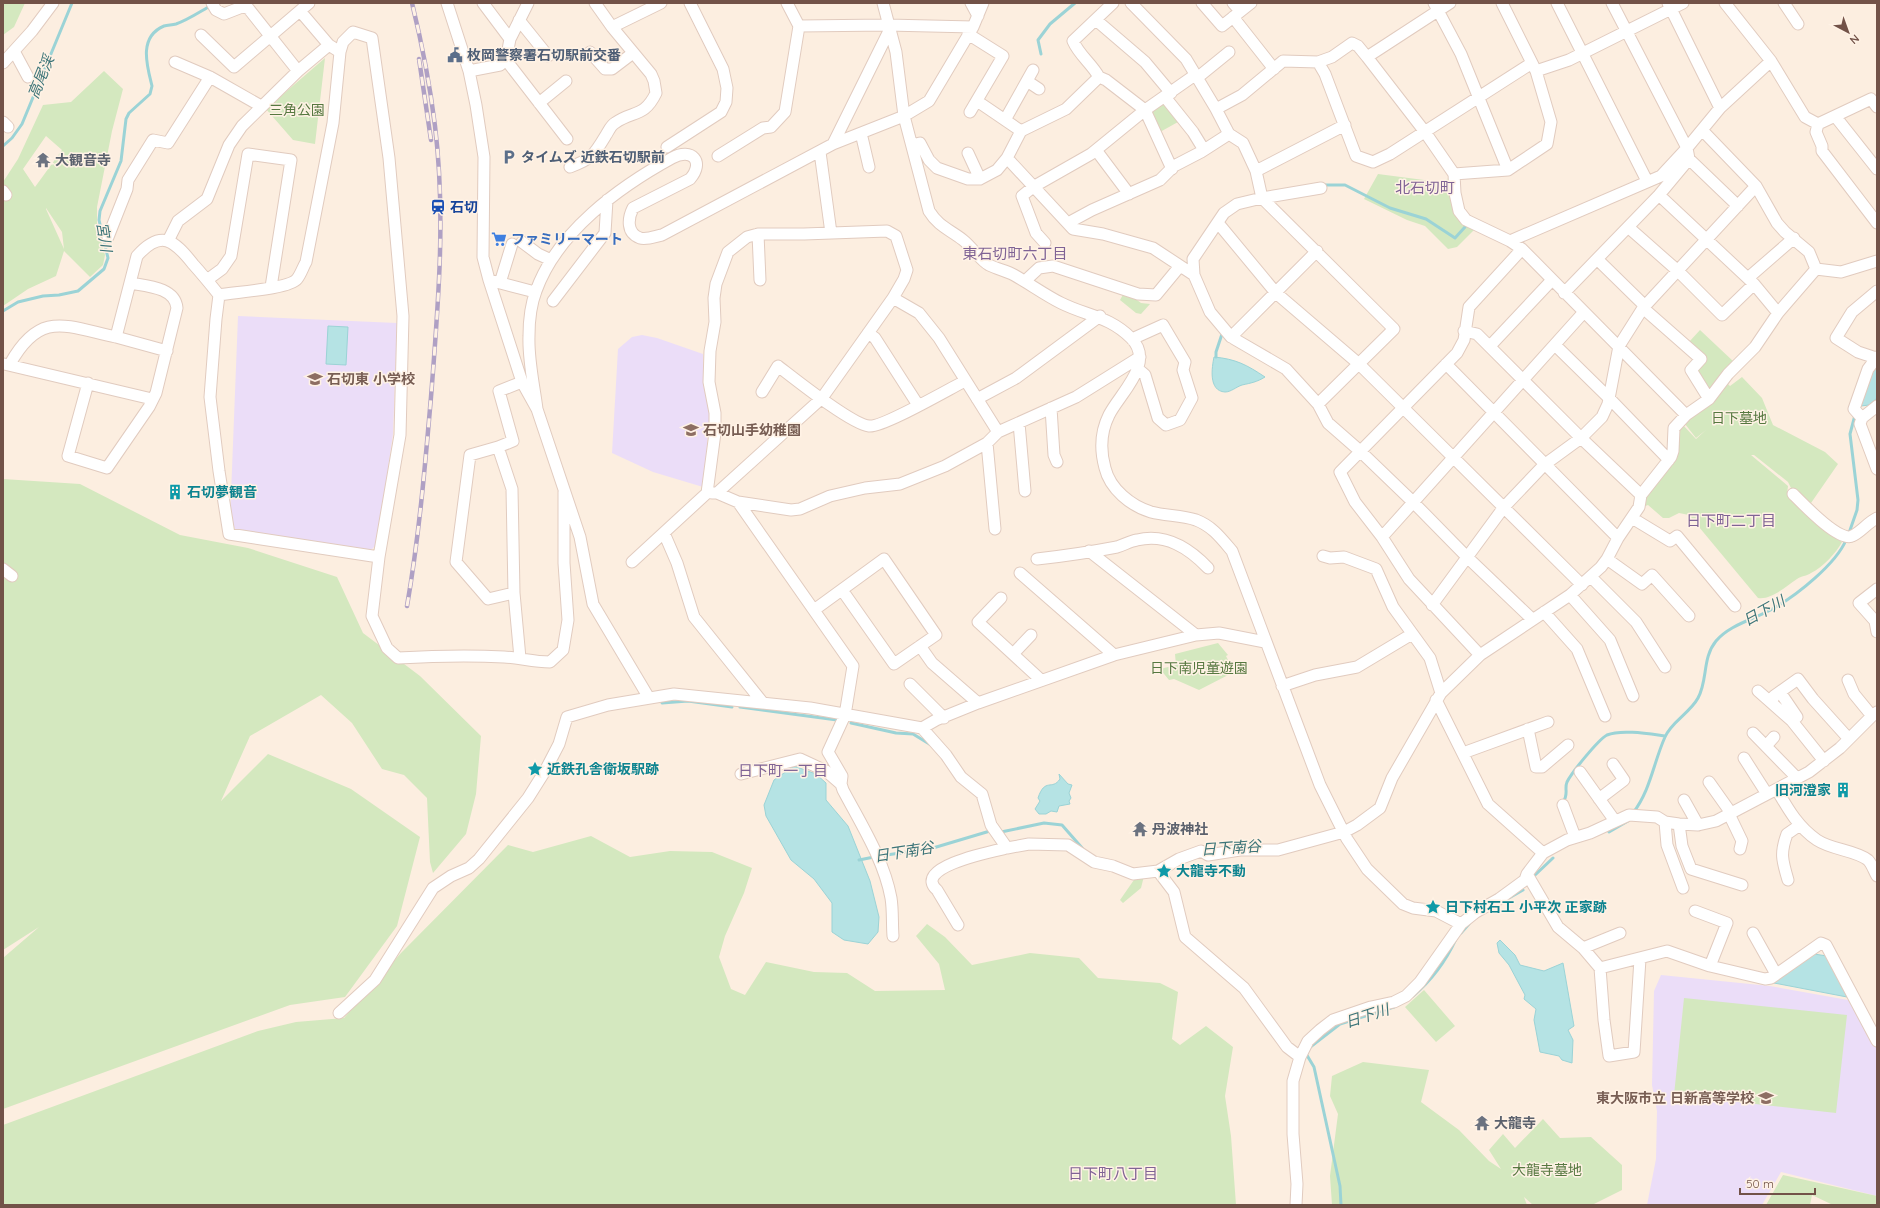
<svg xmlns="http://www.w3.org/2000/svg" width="1880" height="1208" viewBox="0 0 1880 1208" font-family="Quicksand,'Noto Sans JP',sans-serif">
<rect width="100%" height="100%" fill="#fceee0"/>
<!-- education -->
<path fill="#ebddf8" d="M238,316L397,323L393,434L377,544L371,550L236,530L230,520Z
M642,335L657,338L703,354V384L710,413L703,487L653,472L612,453L618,349L632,337Z
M1661,975L1770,986L1848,1000L1877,1048V1196L1781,1172L1762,1205H1647L1656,1159L1657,1111L1652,1085L1654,991Z"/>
<!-- green -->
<path fill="#d4e8bf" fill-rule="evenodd" d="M3,3H25L14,27L3,35Z
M325,58L315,144L293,140L266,109Z
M104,71L123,89L112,131L97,207V224L105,255L103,265L90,277L64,251L56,276L28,289L3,306V182L18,159L43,105L71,102ZM46,136L62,150L35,187L23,169ZM46,208L62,232L64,249L46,209Z
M1162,102L1178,122L1160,132L1150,111Z
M1378,174L1424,180L1439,185L1453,175L1455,199L1475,229L1457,247L1448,249L1425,226L1407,220L1364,199Z
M1125,291L1141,303L1150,304L1141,314L1136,313L1120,300Z
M1700,330L1734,362L1710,392L1695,372L1707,358L1689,342Z
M1742,377L1762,398L1773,425L1825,452L1838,464L1811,503L1792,490L1788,482L1754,455H1751L1788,486L1787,495L1832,536L1842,542C1836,553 1823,567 1811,573C1807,576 1801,576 1797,579C1786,586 1772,600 1758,598L1689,515L1679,513L1669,518H1663L1648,505L1643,507L1648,493L1678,432L1683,425L1696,439L1706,430L1696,438L1685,424L1690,416L1715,400L1727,383L1730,386Z
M3,479L80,484L180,535L248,548L337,577L363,633L420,676L481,736L476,794L466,834L433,873L430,862L427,798L404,775L382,769L352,723L321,695L250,736L221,801L268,754L351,789L420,837L397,926L345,997L290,1005L3,1109V958L39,927L3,950Z
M1218,643L1228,655L1226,656L1234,672L1199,690L1174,679L1169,680L1160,669L1176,665L1175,654Z
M591,836L630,857L670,851L712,852L752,868L744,893L725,936L719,957L731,989L745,995L766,962L814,972L847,973L875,991L945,990L939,964L916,936L927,924L945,937L972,965L1030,953L1079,958L1098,978L1160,983L1178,992L1172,1039L1180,1045L1206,1026L1233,1047L1225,1096L1231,1136L1236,1205H3V1125L258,1031L296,1022L344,1018L401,953L508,845L533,852Z
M1144,876L1141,888L1123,903L1120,900L1136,877Z
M1424,990L1455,1026L1436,1042L1405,1007Z
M1684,998L1847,1015L1836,1113L1674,1095Z
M1363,1062L1429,1070L1421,1102L1459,1130L1489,1161L1501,1169L1489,1150L1503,1134L1515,1148L1543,1119L1560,1138L1591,1137L1622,1165V1190L1592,1205H1533L1524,1197L1527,1205H1332L1330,1176L1338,1114L1330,1096L1332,1076Z
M1783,1175L1877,1196V1205H1833L1812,1195L1810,1205H1766Z"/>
<!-- water -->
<path fill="#b5e3e4" stroke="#9bd3d6" d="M328,326L348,327L346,365L326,364Z
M1214,357C1236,359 1247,365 1265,377C1257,382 1251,383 1242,385C1236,387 1231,392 1225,392C1208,391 1212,367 1214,357Z
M1877,366V398L1869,405L1861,406L1873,370Z
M794,766L816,774L826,783V800L848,826L870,881L879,917L878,932L868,944L844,940L832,932V903L814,879L791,860L766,816L764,805L774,780Z
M1059,774L1068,784L1072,785L1069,793L1071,798L1069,801L1070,804L1059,806L1057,812L1051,811L1046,814H1039L1035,809L1040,801L1038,798C1045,777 1052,791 1060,779Z
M1500,940L1515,955L1520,965L1544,971L1563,963L1574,1026L1568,1030L1573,1040L1572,1063L1562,1060L1559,1056L1540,1052L1534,1020L1536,1009L1524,999L1525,995L1509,965L1499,953L1497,943Z
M1814,954L1827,956L1847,997L1774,983Z"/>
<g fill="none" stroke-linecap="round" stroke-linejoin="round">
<!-- stream -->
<path stroke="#9bd3d6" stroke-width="3" d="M1041,54L1038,40L1050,24L1075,3
M3,146L12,138L22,124L72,3
M1322,185H1345L1390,208L1426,219L1455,238L1465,227
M3,311L18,302L43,296L59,295L78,291L104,269L108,258L99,220L100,211L121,161L126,119L129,113L150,94L152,86C147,66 138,37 164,26C168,25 172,25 176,24C188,20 201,11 212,5
M1216,357V352L1222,334L1221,332
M1849,533L1857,510L1858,500L1850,434L1855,415
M662,703L688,701L732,707
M740,707L837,720
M851,723L896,733L913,734L931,745
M1563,802C1569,794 1564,789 1567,782C1572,772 1598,740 1607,735C1621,729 1650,734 1665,736
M1633,813C1651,789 1653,764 1665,737C1671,722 1690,713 1698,698C1708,680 1702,658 1716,641C1730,624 1756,619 1774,608C1797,595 1836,564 1846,540
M1001,832L1044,823L1062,825L1083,849
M1609,832L1628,821
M880,856L933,848L990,831
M859,860L874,857
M1534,876L1553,858
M1509,898L1523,890
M1461,933L1469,924
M1413,996C1431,981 1446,961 1456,939
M1309,1048L1340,1024L1394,1007
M1305,1052L1314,1067L1340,1186L1341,1205"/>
<!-- minor casing -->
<g stroke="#e1cbbf" stroke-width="13">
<path id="minor" d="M212,3L216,10L224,14L242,7L248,8L298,71
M447,3L469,71L476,105L484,157L483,257L489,280L522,382L537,409L580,537L593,604L649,698
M483,3L510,39
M883,3L896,52L904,116L929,211C939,227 949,229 963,240C972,247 980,260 989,265C997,269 1007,271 1014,275C1030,284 1045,295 1061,303C1087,316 1109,316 1131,338C1156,363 1120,393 1109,415C1101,431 1100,450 1105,468C1110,489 1131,506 1151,512C1166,516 1181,515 1196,520C1212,526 1221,538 1232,551L1320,785L1347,839L1367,869L1403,904L1413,908L1436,911L1461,924
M971,3L978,16
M1131,3L1186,59L1216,109L1229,134L1243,143L1256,171L1262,198L1321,188
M1202,3L1222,26L1251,3
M1233,3L1240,11
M1434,3L1461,54L1508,170
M1502,3L1536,71L1569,60L1683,3
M1557,3L1647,181
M1668,3L1720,108
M1725,3L1771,61L1805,117L1818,124L1871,99L1877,107
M1784,3L1798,24
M300,11L329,45L340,52L343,42L353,32L372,38L389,158L403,316L400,435L379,557L372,616L387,648L398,658C433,656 468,655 504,657C520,658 534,662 550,662L563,650L568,620L564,563V492
M1233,17L1274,69
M519,20L548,56
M1096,20L1145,62L1171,93
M799,26L887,25L973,27
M612,27L661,3
M968,34L1003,56L970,112
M201,35L234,67L309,3
M14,51L28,77
M340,52L333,123L306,262C303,267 301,274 297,279C289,289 235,292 219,295L216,319L210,397L219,471L229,534L379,557
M590,52L605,69H612L633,53
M1367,57L1425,132L1454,174L1455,193L1459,211L1466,220L1510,241L1522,249L1686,415
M506,60L567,139
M175,62L210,77L261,106
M1318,62L1325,74L1356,156L1373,162L1390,154L1532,63
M3,63L32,31L53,3
M469,71L500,65L506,60L510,39L528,3
M1099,77L1106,80L1145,110L1172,169
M1197,78L1229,52
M1027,81L1039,89
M1165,97L1193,132L1204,150
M977,101L1021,131
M539,103L566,81
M1216,109L1242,95L1283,61L1318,62L1332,57L1352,43L1358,46L1367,57L1450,3
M1835,116L1877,169
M1005,120L1033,70
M3,122L8,127
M1818,124L1816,132L1822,146V151L1877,223
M1702,130L1756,186L1777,223L1785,232L1809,252L1816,269
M861,133L869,167
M833,144L889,31
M912,145L920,143L929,160L937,168L968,179H980L997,170L1007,158L1021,131L1066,109L1099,77C1092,64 1079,55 1073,41L1113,3
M667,147L721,112L726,102L727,88L723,69L690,3
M1096,150L1129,194
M820,152L831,233
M968,153L980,179
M718,156L763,128L771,127L785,112L799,26L787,3
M1007,158L1073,229L1103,234L1153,248L1194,275
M1689,159L1738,206
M570,167C592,159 594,155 606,135C608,132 611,125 615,123C633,110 644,118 656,93L654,81L651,74L612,27L595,3
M1256,171L1345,125
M1454,174L1508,170L1547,144L1551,122L1536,71
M3,191L6,195
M1659,195L1754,284L1778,313
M1068,223L1092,210L1160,180L1174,166L1201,152L1229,134
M1218,223L1276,293L1359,364L1582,585
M1628,227L1678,271L1722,315L1754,284
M758,234L760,280
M108,237L127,189L128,180L153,140L168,143L210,77
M168,241L178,221L207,199L229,145L242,126L298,71L329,45
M1510,241L1661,176L1687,148L1612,3
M522,242L538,254L551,260
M1045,243L1036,233L1022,196L1033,187L1091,154L1145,110L1195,75
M1597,259L1645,306
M1748,278L1794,238
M207,280L222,269L231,256L248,154L291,160L271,287
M489,280L535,292
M1025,281L1039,268L1053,266L1138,294L1156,295L1180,266
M500,283L512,244
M1564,293L1659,195L1689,159L1687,148L1720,108L1771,61
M893,298L919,313L939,338L998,432
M553,301L605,233L607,200
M1643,308L1701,359L1691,370L1709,399
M1464,331L1477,334L1581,438L1641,495
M868,333L875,338L918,405
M116,337L167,351
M1231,337L1317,251
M1132,339L1163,325L1185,362L1183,370L1192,398L1180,420L1166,425L1158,418L1145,375L1138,369
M1555,345L1609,398L1669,460
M1490,346L1552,280
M1876,358L1858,352L1836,338L1852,312L1877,291
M4,364L152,399
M10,364C40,310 65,326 116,337L137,256C161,229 174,240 193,264C202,274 211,285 219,295
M1446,364L1618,538
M88,383L68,456L107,468L149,407L156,393L177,308C175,287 146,286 130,283
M762,392L778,366C795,379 851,424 869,426C882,428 949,389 965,381
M977,399L1016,378L1100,316
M1318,404L1394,329L1262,198L1237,204L1224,213L1193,259L1194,275L1210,312L1231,337L1286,369L1318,404L1328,423L1360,451L1413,502L1467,557L1532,619
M1877,406L1862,418L1860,424L1877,469
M1051,408L1054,455L1057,462
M537,409C534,385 528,360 529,336C529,322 531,304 536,291C557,232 619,187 672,158C692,147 705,162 690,179L633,208C628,218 626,233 640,238C647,240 656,236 662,235L833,144L904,116L929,101L973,27L983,3
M1862,418L1854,409L1868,369L1877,357
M1019,423L1025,491
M987,443L995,529
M498,447L512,489L514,593L520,658
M712,493H717L738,502L791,510L800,509L830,496L865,488L900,484L945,466L987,443L998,432L1076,397L1140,357
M1793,494C1802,503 1840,543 1852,536C1861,532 1867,523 1877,518
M738,502L853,666L845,715L828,752L842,776L841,784L843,790C861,824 884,860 891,898C893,910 892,923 893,936
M1632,518L1670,541L1677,536L1735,606
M664,533L677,563L694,617L763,703
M1382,537L1584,312
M1089,551L1196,635
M1323,556L1330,558L1344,557L1376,569L1393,607L1430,658L1441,693
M1037,559C1064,556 1091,552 1117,547C1124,545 1130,541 1137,540C1166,533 1189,548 1208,568
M1607,559L1642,584L1652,575L1689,616
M632,562L707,493L715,433V413L709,382L710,351L715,322L714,298L716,284L728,252L747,237L758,234H804L887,231L896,236L907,270L904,279L893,298L822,398L717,493
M3,569L12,576
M1020,573L1114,655
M1591,577L1636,622L1665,667
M1877,589L1859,603L1875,621L1877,632
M514,593L488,599L456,562L470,455L498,447L513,441L499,391L522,382
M1570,595L1610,640L1633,696
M1001,598L978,622L1041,680
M1432,605L1504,507L1544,465L1581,438L1602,417L1608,404L1619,346L1643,308L1756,186
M814,610L884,559L936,635L894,664L842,590
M1544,612L1577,649L1605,716
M920,646L932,663L978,703
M1013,654L1031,635
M1480,655L1409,579L1382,537L1355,502L1340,472L1457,353L1464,340L1469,307L1522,249
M1848,680L1854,694L1872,716
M910,684L944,718
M1282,686L1315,675L1357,667L1412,634
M1758,691L1792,721L1824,761
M1780,692L1797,717L1792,721
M1436,700L1488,804L1543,853
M1772,702L1774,696L1798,679L1813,699L1849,739
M922,728L946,755L961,777L982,794L991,825L1007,848L1029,844L1068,845L1094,862L1113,866L1133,874L1158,871L1179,859L1201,851L1208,855L1240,850H1278L1344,832L1357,825L1380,808L1392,778L1441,693L1480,655L1570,595L1601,567L1607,559L1618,538L1639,507L1641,495L1671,457L1673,451L1674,428L1686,415L1709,399L1728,374L1755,347L1778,313L1816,269L1841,272L1877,261
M1528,729L1536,767H1542L1568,745
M1753,733L1797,778
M1766,746L1774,737
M1463,753L1548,722
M1744,758L1767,794
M1580,772L1615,821
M741,774L800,759L826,771L841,784
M1709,782L1731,813
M1777,790C1788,809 1798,827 1817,840C1832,850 1855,850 1868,860C1872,864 1874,871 1877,876
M1599,799L1624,780L1613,764
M1684,800L1698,825
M1563,805L1575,837
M1729,814L1742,841L1740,849
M1665,822L1667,845L1683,888
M1679,824L1682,846L1691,869L1742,885
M1158,871L1174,892L1185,937L1244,988L1287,1047L1300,1057
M1527,874L1558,927L1583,948L1600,968L1667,951L1710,966L1765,979L1771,978L1821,943L1826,945L1877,1041
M1788,880C1782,860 1780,853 1787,834L1800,825
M1695,911L1727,923L1710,966
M958,925L937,890C911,867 994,851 1007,848
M1753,933L1776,974
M1583,948L1620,933
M1600,968L1604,1020L1609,1056L1634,1052L1640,959
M339,1013L375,980L433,888L451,876L469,868L479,859L528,798L545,771L559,744L567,717L608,705L674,694L810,708L922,728L936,720L978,703L1114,655L1196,635L1219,633L1265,642
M1296,1205L1297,1184L1293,1134V1081L1300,1057L1308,1041L1320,1030L1333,1020L1371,1007L1394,1002L1406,996L1420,982L1461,924L1476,912L1499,899L1525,880L1527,874L1543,853L1567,840L1590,833L1629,815L1657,817L1665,822L1679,824L1698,825L1716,821L1809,772L1840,748L1872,716L1877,712"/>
</g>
<!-- minor -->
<use href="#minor" stroke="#fff" stroke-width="11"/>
<!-- rail casing -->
<g stroke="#afa0c4" stroke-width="4.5">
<path id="rail" d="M419,59L431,140
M407,606C419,537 425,467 431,397C438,307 446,216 435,126C430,85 422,44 412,3"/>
</g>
<!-- rail -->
<use href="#rail" stroke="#fff2e5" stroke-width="3" stroke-dasharray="9" stroke-linecap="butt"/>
</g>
<!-- icons -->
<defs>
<g id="civic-bare" transform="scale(1.2)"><path d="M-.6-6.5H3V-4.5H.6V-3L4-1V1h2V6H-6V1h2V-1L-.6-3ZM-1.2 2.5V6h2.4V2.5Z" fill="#5c6f8a" stroke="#fff2e5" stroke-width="2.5" paint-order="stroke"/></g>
<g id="parking-bare" transform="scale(1.2)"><path d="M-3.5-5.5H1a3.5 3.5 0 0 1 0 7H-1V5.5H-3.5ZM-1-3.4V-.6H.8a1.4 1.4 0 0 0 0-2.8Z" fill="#5c6f8a" stroke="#fff2e5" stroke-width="2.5" paint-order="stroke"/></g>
<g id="temple-bare" transform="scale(1.2)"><path d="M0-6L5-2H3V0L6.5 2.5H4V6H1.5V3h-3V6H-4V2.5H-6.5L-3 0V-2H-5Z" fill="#6b7280" stroke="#fff2e5" stroke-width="2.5" paint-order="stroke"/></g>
<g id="station-bare" transform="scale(1.2)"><path d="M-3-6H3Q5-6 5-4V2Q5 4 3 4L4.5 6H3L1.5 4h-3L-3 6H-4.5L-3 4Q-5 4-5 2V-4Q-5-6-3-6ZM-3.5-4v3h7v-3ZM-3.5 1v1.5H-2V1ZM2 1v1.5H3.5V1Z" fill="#1a4fb4" stroke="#fff2e5" stroke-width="2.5" paint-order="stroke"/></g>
<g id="supermarket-bare" transform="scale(1.2)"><path d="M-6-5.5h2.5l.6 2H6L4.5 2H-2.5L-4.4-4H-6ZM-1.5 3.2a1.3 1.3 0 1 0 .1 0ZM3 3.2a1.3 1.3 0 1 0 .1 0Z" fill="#3f7fe0" stroke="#fff2e5" stroke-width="2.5" paint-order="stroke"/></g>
<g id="school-bare" transform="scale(1.2)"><path d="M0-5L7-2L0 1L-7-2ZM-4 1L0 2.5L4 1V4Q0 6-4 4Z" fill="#8d6e63" stroke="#fff2e5" stroke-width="2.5" paint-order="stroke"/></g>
<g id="building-bare" transform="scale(1.2)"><path d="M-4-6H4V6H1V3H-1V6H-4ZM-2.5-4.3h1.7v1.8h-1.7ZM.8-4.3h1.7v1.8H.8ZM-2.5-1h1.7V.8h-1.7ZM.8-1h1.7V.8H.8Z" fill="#0f9aa8" stroke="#fff2e5" stroke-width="2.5" paint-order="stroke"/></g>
<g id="sight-bare" transform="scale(1.2)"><path d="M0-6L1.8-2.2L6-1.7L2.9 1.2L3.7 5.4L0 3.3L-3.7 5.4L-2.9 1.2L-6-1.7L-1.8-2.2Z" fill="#0f9aa8" stroke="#fff2e5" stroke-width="2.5" paint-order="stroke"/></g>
</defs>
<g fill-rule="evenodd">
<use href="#civic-bare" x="455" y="55"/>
<use href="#parking-bare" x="509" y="157"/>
<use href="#temple-bare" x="43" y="160"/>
<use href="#station-bare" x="438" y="207"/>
<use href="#supermarket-bare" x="499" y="239"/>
<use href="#school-bare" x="315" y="379"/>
<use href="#school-bare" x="691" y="430"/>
<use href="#building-bare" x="175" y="492"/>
<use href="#sight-bare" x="535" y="769"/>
<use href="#building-bare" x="1843" y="790"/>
<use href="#temple-bare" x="1140" y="829"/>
<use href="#sight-bare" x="1164" y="871"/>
<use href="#sight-bare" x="1433" y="907"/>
<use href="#school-bare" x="1766" y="1098"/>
<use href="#temple-bare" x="1482" y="1123"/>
</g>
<g text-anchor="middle" stroke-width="3" stroke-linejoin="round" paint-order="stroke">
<!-- service labels -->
<g font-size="14" font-weight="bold" fill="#4e5e75" stroke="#fff2e5" text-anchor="start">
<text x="467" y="60">枚岡警察署石切駅前交番</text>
<text x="521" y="162">タイムズ 近鉄石切駅前</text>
</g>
<!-- park labels -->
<g font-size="14" fill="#567840" stroke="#fff2e5">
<text x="297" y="115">三角公園</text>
<text x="1739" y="423">日下墓地</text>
<text x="1199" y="673">日下南児童遊園</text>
<text x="1547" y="1175">大龍寺墓地</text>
</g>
<!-- worship labels -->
<g font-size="14" font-weight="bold" fill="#5b616d" stroke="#fff2e5" text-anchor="start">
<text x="55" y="165">大観音寺</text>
<text x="1152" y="834">丹波神社</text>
<text x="1494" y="1128">大龍寺</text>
</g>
<!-- transit labels -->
<g font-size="14" font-weight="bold" fill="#164399" stroke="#fff2e5" text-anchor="start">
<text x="450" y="212">石切</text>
</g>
<!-- shop labels -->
<g font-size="14" font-weight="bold" fill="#366cbe" stroke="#fff2e5" text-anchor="start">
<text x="511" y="244">ファミリーマート</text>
</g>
<!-- education labels -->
<g font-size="14" font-weight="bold" fill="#785e54" stroke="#fff2e5" text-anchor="start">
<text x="327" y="384">石切東 小学校</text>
<text x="703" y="435">石切山手幼稚園</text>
<text x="1754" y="1103" text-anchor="end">東大阪市立 日新高等学校</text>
</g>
<!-- culture labels -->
<g font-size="14" font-weight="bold" fill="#0d838f" stroke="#fff2e5" text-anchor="start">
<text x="187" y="497">石切夢観音</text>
<text x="547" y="774">近鉄孔舎衛坂駅跡</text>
<text x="1831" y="795" text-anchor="end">旧河澄家</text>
<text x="1176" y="876">大龍寺不動</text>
<text x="1445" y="912">日下村石工 小平次 正家跡</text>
</g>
<!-- water labels -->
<g font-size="15" font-style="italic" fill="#3c7478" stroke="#fff2e5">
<text transform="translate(41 77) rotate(-68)" y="5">高尾渓</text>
<text transform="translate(104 237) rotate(81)" y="5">宮川</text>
<text transform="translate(1764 611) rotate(-29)" y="5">日下川</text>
<text transform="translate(1231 848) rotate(-4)" y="5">日下南谷</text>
<text transform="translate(904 852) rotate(-9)" y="5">日下南谷</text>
<text transform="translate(1367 1016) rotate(-18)" y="5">日下川</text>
</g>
<!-- neighbourhood labels -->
<g font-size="15" fill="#7f6395" stroke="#fff2e5">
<text x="1425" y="193">北石切町</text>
<text x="1015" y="259">東石切町六丁目</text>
<text x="1731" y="526">日下町二丁目</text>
<text x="783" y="776">日下町一丁目</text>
<text x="1113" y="1179">日下町八丁目</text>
</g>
</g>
<!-- border -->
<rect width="1880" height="1208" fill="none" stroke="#725248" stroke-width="8"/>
<!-- north arrow -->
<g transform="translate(1848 32) rotate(139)" stroke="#fff2e5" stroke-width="3" paint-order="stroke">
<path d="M0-3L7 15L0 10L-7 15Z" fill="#725248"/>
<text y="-6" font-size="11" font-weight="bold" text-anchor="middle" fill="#725248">N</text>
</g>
<!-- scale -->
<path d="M1740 1188v6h75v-6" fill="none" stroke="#725248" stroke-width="2"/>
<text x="1746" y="1188" font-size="12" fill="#725248" stroke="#fff2e5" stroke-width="3" paint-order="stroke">50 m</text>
</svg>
